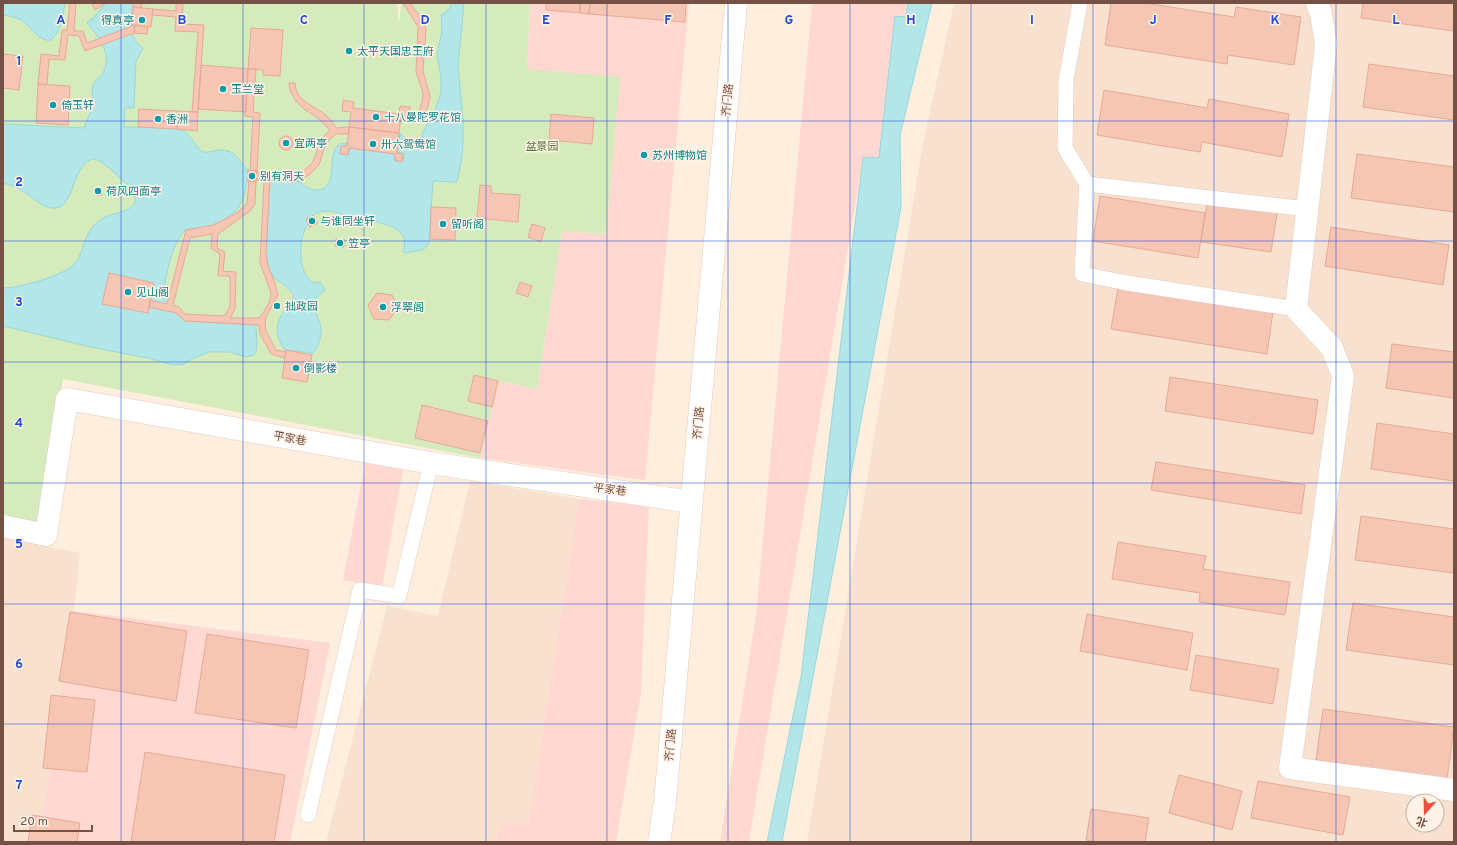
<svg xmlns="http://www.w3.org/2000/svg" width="1457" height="845" viewBox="0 0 1457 845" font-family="Overpass,'Noto Sans SC',sans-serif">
<rect width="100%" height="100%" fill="#feeede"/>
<!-- residential -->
<path fill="#f8e1cf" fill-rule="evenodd" d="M954,3H1454V842H807L922,148ZM1413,801H1437V825H1413Z
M470,481L579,499L528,824L500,823L496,842H326L387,606L438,616Z
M3,538L80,553L74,611L38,842H3Z"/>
<!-- commercial -->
<path fill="#ffd9d1" d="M530,3H689L645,480L480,458L498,381L537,389L562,230L606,234L527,69Z
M812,3H908L906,17H895L879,158H863L749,842H720L756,615Z
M365,463L403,470L382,587L343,580Z
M579,499L649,506L641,692L616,842H496L500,823L528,824Z
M74,611L330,643L290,842H38Z"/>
<!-- green -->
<path fill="#d5ebbc" d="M3,3H397L399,25L401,3H530L527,69L620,77L606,234L562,231L537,389L498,381L480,458L63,379L38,522L3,515Z"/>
<!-- water -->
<path fill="#b2e6e8" stroke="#97d8da" d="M3,3H65C63,15 61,32 51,40C38,42 31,26 21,20C16,17 9,16 3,15Z
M106,3H133C132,19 127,38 143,48L136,61L134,108H125L124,127C135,127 178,127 185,132C193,137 196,149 204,152C209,153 215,150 220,150C238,150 237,161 248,170C246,201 239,218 207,227C201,228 192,228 186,230C174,236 161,287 165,299C168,308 178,315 185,321L256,325L257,345L256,352L253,355L246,357L230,352H209L192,359L184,364L173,365L148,358L91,347L3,326V288C19,288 68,275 76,262C86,247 83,233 100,220C111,212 127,214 135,203C135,201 135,199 135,197C133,187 104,162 95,159C73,160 75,206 56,208C44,210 33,197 23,191C17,187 10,185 3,183V124L84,128C87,120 91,112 93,104C94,98 91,92 93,85C95,79 102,77 104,71C112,53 98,36 87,23L97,14Z
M453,3H464L458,66L463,121V146L461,163L457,182L433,181L429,242C424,254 417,249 406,253L403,251C414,223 370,222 353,217C344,215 334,211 326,211C318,211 312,216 306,219L308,224C298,237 297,274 314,283L320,282L325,290C321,293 316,297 315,302C313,309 318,317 320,323C323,333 319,346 313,353L285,350C275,337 275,324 284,311C287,306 292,301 294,295L282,283L274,278L269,269L266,253L270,180L290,182L299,181C304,186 309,190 318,190C343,187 321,141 347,143V146H341L340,154H348L350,148L395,154V161H403L404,153H397L400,133L407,140L410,149L416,148L420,144L423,132L435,110L441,92V78L437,54L442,31L441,15L448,10Z
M908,3H932L900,135L901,207L782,842H767L801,677L863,157L879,158L895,16L906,17Z"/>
<!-- building -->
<path fill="#f5c6b4" stroke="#e8a993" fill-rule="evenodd" d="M70,3H76L74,31H83L87,43L135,25L134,33L85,51L79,36L68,35L65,60L49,59L47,85L38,84L41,54L59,56L62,30H67Z
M91,3H106L95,10Z
M134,3H142L141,8L133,7Z
M176,3H183L182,24L204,25L198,112H192L198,32L175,31L176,17L152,15L153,9L176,11Z
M403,3H410L422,19L426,28L423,71L430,96L428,107L418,122L413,119L420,109L422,102L423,93L416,72L418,27Z
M546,3H580V13L546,10Z
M580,3H590L589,14L580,13Z
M590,3H686L685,22L589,14Z
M1111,3H1145L1234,17L1236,7L1301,17L1294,65L1228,55L1227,64L1105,45Z
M1363,3H1454V31L1361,18Z
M133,7L153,9L151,27L132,25Z
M135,25L148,27L147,34L134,33Z
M251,28L283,30L280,76L263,75V70L248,69Z
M3,54L23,56L19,90L3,88Z
M1369,64L1454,76V120L1363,107Z
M201,65L248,69L246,112L198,109Z
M248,69H256L253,112L260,113L257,171L250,170L253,117L245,116Z
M289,83H295L296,90L299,96L307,103L323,113L331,120L336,128L349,127V134H336L329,140L324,149L319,165L309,175L295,182L270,180L266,253L268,266L275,283L278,295L266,317L265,324L266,331L276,350L286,352L285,358L271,354L260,334L259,325L185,321L176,313L149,307L150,300L167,304L186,230L213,225L233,215L238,212L247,203L249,181H256L255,204L250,211L218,234L217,248L225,252L223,271L236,272L235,309L230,318H259L265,310L269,303L271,293L260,263L264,181L256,180V172L290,176L300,174L313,162L320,142L323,137L330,130L319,119L304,109L296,101L290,91ZM212,234L211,248L220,254L218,276H230V307L224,316L185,314L179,307L173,305L190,238Z
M38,84L70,86L68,125L36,123Z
M1104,90L1207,108L1209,99L1289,114L1282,157L1202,142L1200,152L1097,135Z
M343,100L354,102L353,108L399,114L400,106L410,107L409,118L401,116L399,133L349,127L351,112L342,111Z
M139,109L178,111L177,129L138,127Z
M178,111L198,112L197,131L177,129Z
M551,114L594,118L592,144L549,140Z
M349,127L399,133L397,153L403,154L402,162L395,160V154L349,148L348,155L340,154L341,146H347Z
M279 143a7 7 0 1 1 14 0a7 7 0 1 1-14 0Z
M1357,154L1454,167V212L1351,198Z
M248,170L257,171L256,181H248Z
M480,185L491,186V193L520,195L518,222L477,218Z
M99,187L102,190V195L97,196L94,193L95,189Z
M1100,196L1205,213L1198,258L1093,241Z
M1208,197L1278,208L1271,252L1201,242Z
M431,207L456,208L455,240L430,239Z
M313,215L318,223L310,227L306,220Z
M532,224L545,228L541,242L528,237Z
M1331,227L1449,245L1443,285L1325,266Z
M336,239L345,240L344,247L335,246Z
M109,273L154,283L148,313L102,304Z
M520,282L532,286L528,297L516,293Z
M1118,287L1273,312L1267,354L1111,329Z
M377,293L392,295L398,308L389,320L374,319L372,315L368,305Z
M1392,344L1454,352V398L1386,388Z
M286,350L312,355L307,382L282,378Z
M474,375L498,381L492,407L468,401Z
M1170,377L1318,400L1313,434L1165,411Z
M422,405L488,421L480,453L415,438Z
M1377,423L1454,434V481L1371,469Z
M1156,462L1305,485L1301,514L1151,490Z
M1361,516L1454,529V573L1355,560Z
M1118,542L1206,556L1203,569L1290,582L1285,615L1199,602L1200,593L1112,579Z
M1353,603L1454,617V665L1346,650Z
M70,612L187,631L176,701L59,681Z
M1087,614L1193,633L1187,670L1080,651Z
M207,634L309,650L296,728L195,713Z
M1196,655L1279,669L1273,704L1190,690Z
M51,695L95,700L87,772L43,768Z
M1323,709L1454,727L1447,779L1316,760Z
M145,752L285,775L274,842H131Z
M1179,775L1242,791L1232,830L1169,813Z
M1258,781L1350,797L1343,835L1251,818Z
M1091,809L1149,818L1145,842H1097L1086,840Z
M32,815L80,823L77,842H28Z"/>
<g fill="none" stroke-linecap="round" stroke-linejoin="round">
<!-- service casing -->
<g stroke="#e4cabd" stroke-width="16">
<path id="service" d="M1080,3L1066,80L1065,148L1087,184
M1296,309L1127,283L1082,274L1087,184L1307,209
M308,815L360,590L399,596L431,463"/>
</g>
<!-- minor casing -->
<g stroke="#e4cabd" stroke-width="23">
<path id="minor" d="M1317,3L1321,14L1326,44L1296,309L1332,348L1343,376L1290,768L1454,790"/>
</g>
<!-- tertiary casing -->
<g stroke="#e4cabd" stroke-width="23">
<path id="tertiary" d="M3,526L46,535L67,399L431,463L691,502"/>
</g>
<!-- secondary casing -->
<g stroke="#e9cab9" stroke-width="23">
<path id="secondary" d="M659,842L665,802L736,3"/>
</g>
<!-- service -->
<use href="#service" stroke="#fff" stroke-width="15"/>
<!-- minor -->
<use href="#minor" stroke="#fff" stroke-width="22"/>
<!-- tertiary -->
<use href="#tertiary" stroke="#fff" stroke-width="22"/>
<!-- secondary -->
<use href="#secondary" stroke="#fff" stroke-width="22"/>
</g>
<!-- grid -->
<path fill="none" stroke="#1d4ed8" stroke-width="1" stroke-opacity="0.55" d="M121,3V842M243,3V842M364,3V842M486,3V842M607,3V842M728,3V842M850,3V842M971,3V842M1093,3V842M1214,3V842M1336,3V842M3,121H1454M3,241H1454M3,362H1454M3,483H1454M3,604H1454M3,724H1454"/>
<!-- markers -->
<g fill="#0f9aa8" stroke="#fff2e6" stroke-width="1.5">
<circle cx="142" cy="20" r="4"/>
<circle cx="349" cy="51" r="4"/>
<circle cx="223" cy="89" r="4"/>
<circle cx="53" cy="105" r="4"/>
<circle cx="376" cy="117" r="4"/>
<circle cx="158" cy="119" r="4"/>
<circle cx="286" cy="143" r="4"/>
<circle cx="373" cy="144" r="4"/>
<circle cx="644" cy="155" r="4"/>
<circle cx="252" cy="176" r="4"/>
<circle cx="98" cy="191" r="4"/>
<circle cx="312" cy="221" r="4"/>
<circle cx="443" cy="224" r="4"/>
<circle cx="340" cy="243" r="4"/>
<circle cx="128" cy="292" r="4"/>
<circle cx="277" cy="306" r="4"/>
<circle cx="383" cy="307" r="4"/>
<circle cx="296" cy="368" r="4"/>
</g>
<g text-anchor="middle" stroke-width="3" stroke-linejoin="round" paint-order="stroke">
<!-- culture labels -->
<g font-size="11" fill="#0d838f" stroke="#fff2e6" text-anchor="start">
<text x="134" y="24" text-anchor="end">得真亭</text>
<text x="357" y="55">太平天国忠王府</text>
<text x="231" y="93">玉兰堂</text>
<text x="61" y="109">倚玉轩</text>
<text x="384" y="121">十八曼陀罗花馆</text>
<text x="166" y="123">香洲</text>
<text x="294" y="147">宜两亭</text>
<text x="381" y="148">卅六鸳鸯馆</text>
<text x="652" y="159">苏州博物馆</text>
<text x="260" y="180">别有洞天</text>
<text x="106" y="195">荷风四面亭</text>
<text x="320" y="225">与谁同坐轩</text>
<text x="451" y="228">留听阁</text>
<text x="348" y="247">笠亭</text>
<text x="136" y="296">见山阁</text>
<text x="285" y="310">拙政园</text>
<text x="391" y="311">浮翠阁</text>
<text x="304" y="372">倒影楼</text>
</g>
<!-- street labels -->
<g font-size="11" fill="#755045" stroke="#fff2e6">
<text transform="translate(727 100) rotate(-85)" y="4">齐门路</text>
<text transform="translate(698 423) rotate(-85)" y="4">齐门路</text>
<text transform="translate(290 438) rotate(10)" y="4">平家巷</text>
<text transform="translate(610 489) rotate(8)" y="4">平家巷</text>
<text transform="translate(670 745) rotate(-85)" y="4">齐门路</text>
</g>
<!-- park labels -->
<g font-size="11" fill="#52763a" stroke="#fff2e6">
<text x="542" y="150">盆景园</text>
</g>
</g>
<g font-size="13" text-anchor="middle" font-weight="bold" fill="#1d4ed8" stroke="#fff2e6" stroke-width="3" stroke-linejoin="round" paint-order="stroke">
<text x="61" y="24">A</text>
<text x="182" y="24">B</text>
<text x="304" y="24">C</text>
<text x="425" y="24">D</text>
<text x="546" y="24">E</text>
<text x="668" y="24">F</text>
<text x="789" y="24">G</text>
<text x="911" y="24">H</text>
<text x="1032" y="24">I</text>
<text x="1153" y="24">J</text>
<text x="1275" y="24">K</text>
<text x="1396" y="24">L</text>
<text x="19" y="65">1</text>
<text x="19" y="186">2</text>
<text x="19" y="306">3</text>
<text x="19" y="427">4</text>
<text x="19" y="548">5</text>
<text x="19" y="668">6</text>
<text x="19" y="789">7</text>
</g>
<!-- border -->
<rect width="1457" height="845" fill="none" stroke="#755045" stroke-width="8"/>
<!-- north arrow -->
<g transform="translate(1425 813) rotate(200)"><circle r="19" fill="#fff2e6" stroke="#c8b1a6"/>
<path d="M0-3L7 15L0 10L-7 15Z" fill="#f14d3a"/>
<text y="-6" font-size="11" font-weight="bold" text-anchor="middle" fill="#755045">北</text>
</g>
<!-- scale -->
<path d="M14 825v6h78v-6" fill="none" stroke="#755045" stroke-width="2"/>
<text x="20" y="825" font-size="12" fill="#755045" stroke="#fff2e6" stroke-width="3" paint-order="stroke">20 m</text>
</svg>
